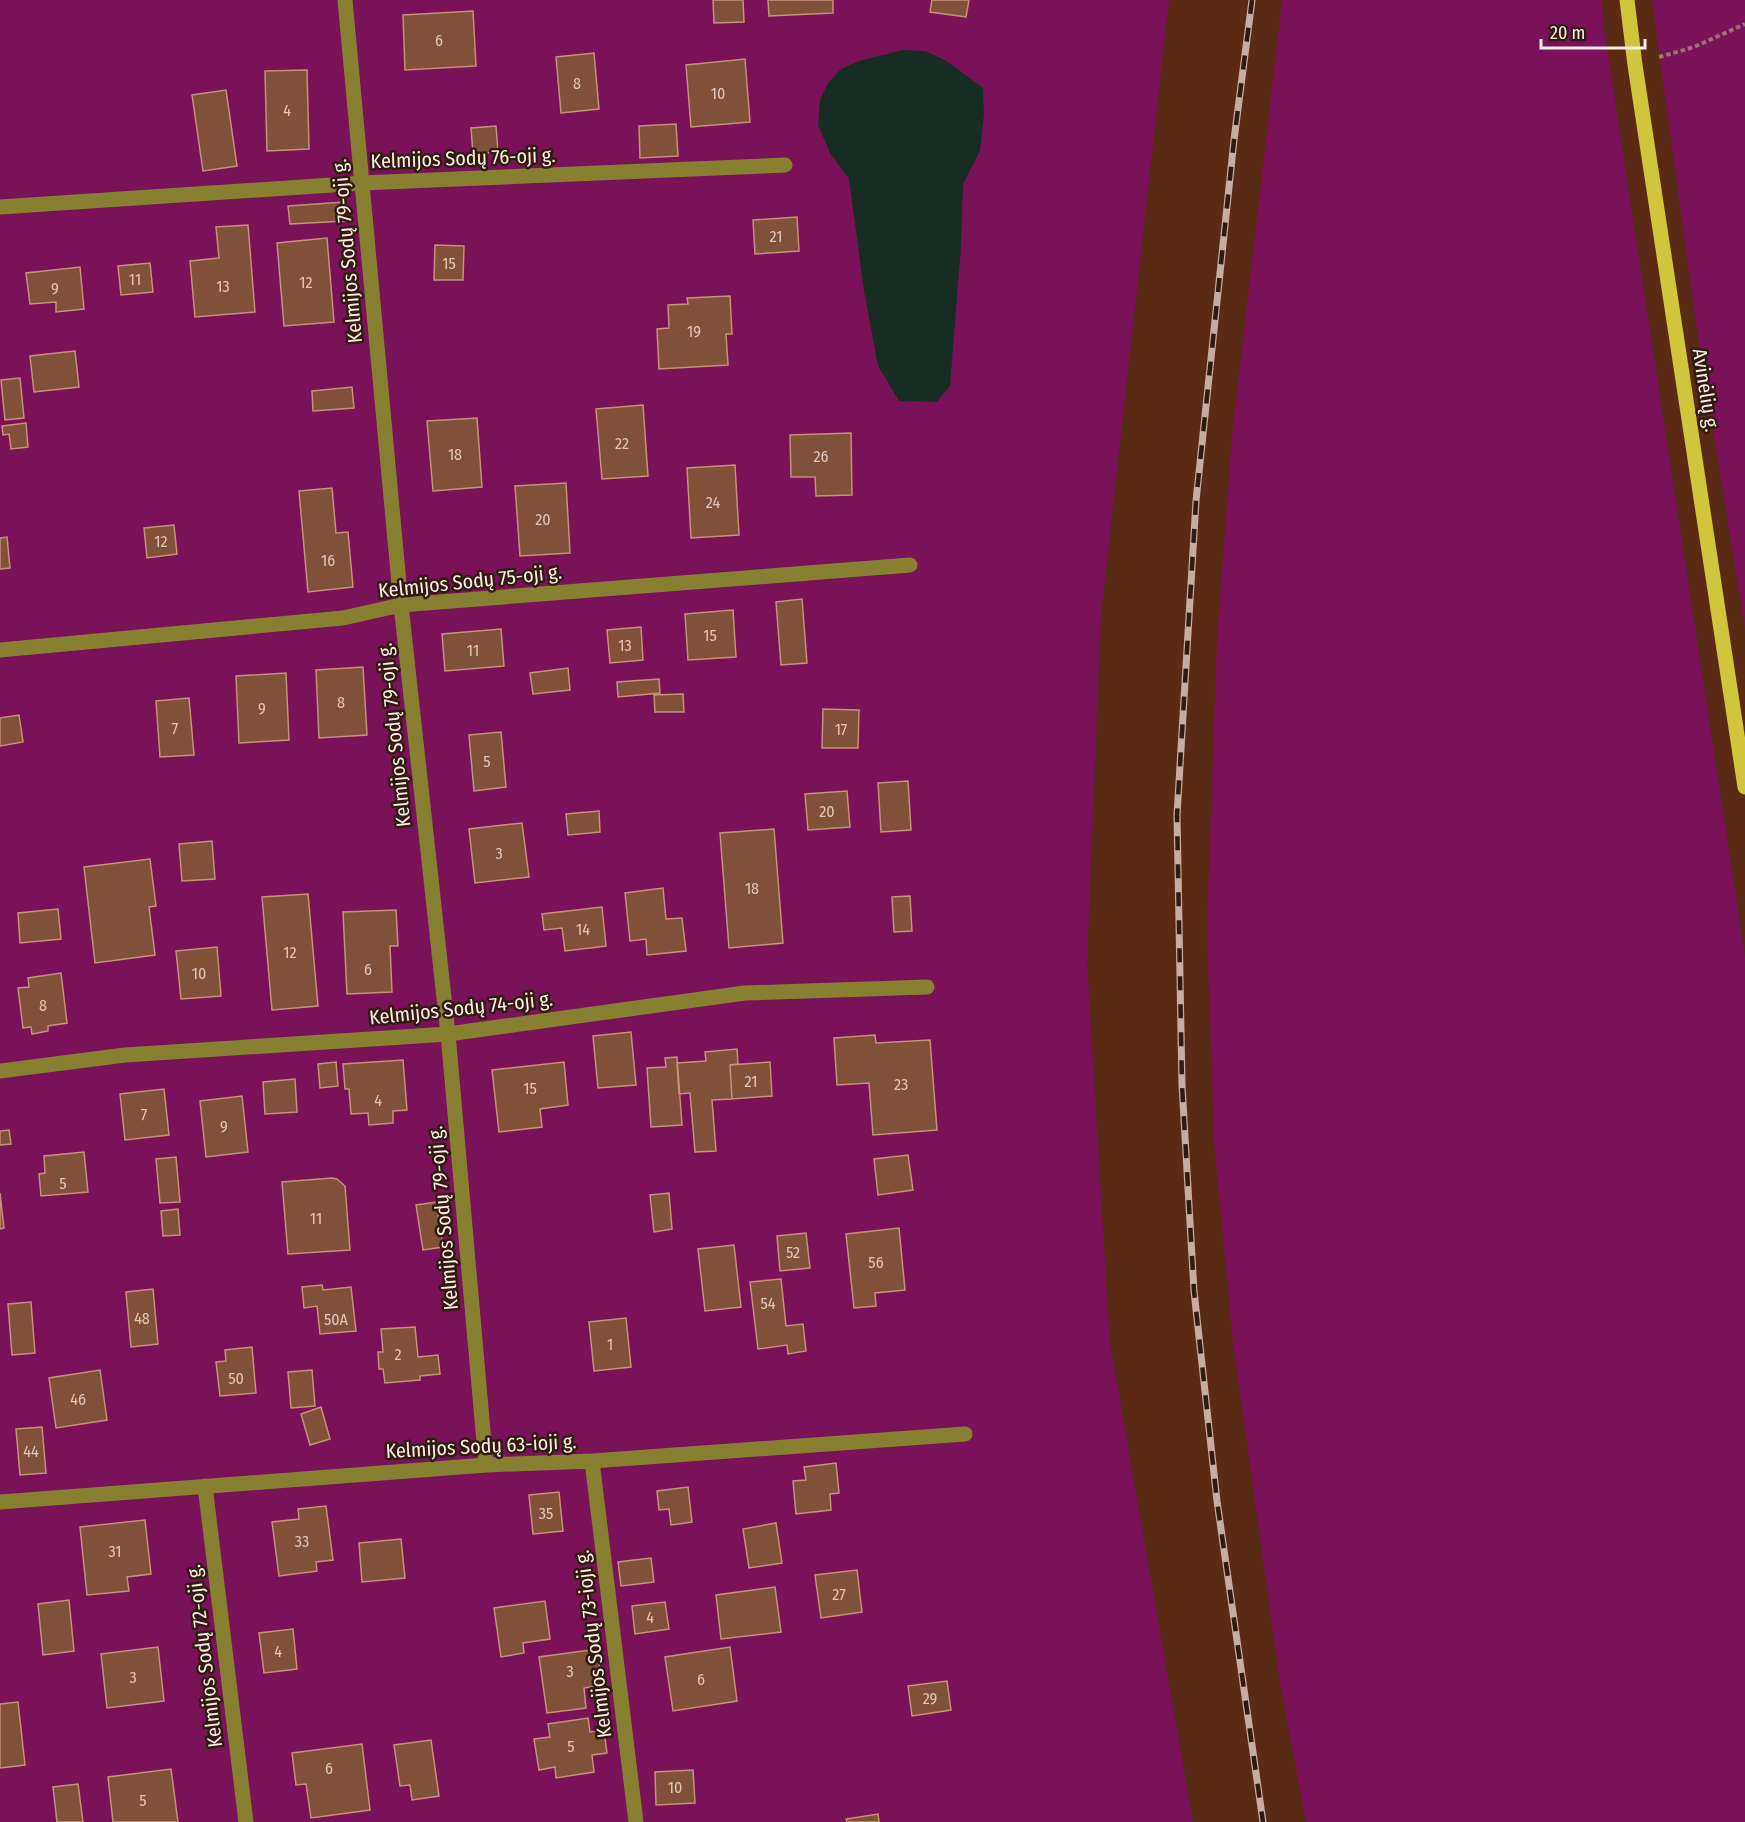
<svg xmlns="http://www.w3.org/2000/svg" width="1745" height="1822" viewBox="0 0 1745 1822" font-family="'Fira Sans Condensed',sans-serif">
<rect width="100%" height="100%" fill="#592b15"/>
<!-- green -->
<path fill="#7a125a" d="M0,0H1169L1101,616L1087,962L1110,1343L1193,1822H0Z
M1282,0H1602L1604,28L1745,956V1822H1306L1280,1683L1233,1343L1214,1141L1207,927L1217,640L1232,435Z
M1652,0H1745V629L1696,324Z"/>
<!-- water -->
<path fill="#172d23" d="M902,50L925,51L945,60L983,88L984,114L980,151L963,184L961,246L950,386L937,402L899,401L878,366L864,291L849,179L830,153L818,125L820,100L828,83L841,69L859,61Z"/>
<!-- building -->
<path fill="#815039" stroke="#c79078" stroke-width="1.5" d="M713,0H743L744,22L714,23Z
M768,0H833V13L769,16Z
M932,0H969L966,17L930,12Z
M473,11L476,66L405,70L403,15Z
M594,53L599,109L561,113L556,57Z
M745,59L750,122L691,127L686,65Z
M307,70L309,149L267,151L265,71Z
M226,90L237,166L203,171L192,95Z
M676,124L678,156L640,158L639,126Z
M496,126L498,152L473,154L471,128Z
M344,202L345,221L290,224L288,206Z
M797,217L799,251L755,254L753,220Z
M248,225L255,312L195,317L190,261L219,258L216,227Z
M327,238L334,322L284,326L277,243Z
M435,245L464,246L463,280H434Z
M150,263L153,292L121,295L118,266Z
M80,267L84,309L56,312V302L30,304L26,273Z
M730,296L732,334H726L728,365L659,369L657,329L669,328L668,305L688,304L687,298Z
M75,351L79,387L34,392L30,356Z
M20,378L24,418L5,420L1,380Z
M352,387L354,408L313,411L312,391Z
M643,405L648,476L602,479L596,409Z
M477,418L482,487L433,491L427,421Z
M26,423L28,447L11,449L9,434L3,435L2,426Z
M851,433L852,495L816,496L815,477H791L790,435Z
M735,465L739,535L691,538L687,468Z
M566,483L570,553L520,556L515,486Z
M332,488L336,533L348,532L353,587L308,592L299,491Z
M174,525L177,554L147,558L144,528Z
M7,537L10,568L0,569V538Z
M802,599L807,663L781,665L776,602Z
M733,610L736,657L688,660L685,614Z
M641,627L643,660L610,663L607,630Z
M501,629L504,666L445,671L442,634Z
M363,667L367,735L319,738L316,670Z
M568,668L570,690L533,694L530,673Z
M286,673L289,740L239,743L236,676Z
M659,679L660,693L618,697L617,682Z
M683,694L684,712H655L654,695Z
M189,698L194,755L160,757L156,701Z
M823,709L859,710L858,748H822Z
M19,715L23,742L0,746V718Z
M501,732L506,787L474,791L469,735Z
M908,781L911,830L881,832L878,783Z
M847,791L850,827L808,830L805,794Z
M599,811L600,832L568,835L566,814Z
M522,823L529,877L475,883L469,829Z
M774,829L783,943L729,948L720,833Z
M212,841L215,879L182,881L179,844Z
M150,859L156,906L149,907L155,955L95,963L84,867Z
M663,888L666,919L682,918L686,951L647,955L646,939L630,941L625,893Z
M308,894L318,1006L272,1010L262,897Z
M910,896L912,931L894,932L892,897Z
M602,907L606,946L565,951L562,928L544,930L542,914Z
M58,909L61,939L20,943L18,913Z
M396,910L398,946H390L392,992L347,994L343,912Z
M217,947L221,996L181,999L176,951Z
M61,973L67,1023L48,1026V1031L32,1034L31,1027L23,1028L18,988L29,987L28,978Z
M631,1032L636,1085L598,1088L593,1036Z
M875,1035L876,1043L930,1040L937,1130L873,1135L869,1083L837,1085L834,1038Z
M737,1049L738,1064L730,1065L732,1099L712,1100L716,1151L695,1152L690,1093L679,1094L677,1063L706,1061L705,1052Z
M677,1057L682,1125L651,1127L647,1068L666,1067L665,1058Z
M403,1060L407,1110L393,1111V1123L369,1125L368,1113L351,1114L349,1089H345L343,1064Z
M336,1062L338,1086L320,1088L318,1064Z
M564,1062L568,1105L540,1109L542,1127L499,1132L492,1070Z
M770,1062L772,1096L732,1099L730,1065Z
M295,1079L297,1112L265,1114L263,1082Z
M164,1089L169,1135L125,1140L120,1094Z
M242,1096L248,1152L206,1157L200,1101Z
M9,1130L11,1144L0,1145V1131Z
M84,1152L88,1192L41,1196L39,1174L45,1173L44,1156Z
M908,1155L913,1190L878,1195L874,1159Z
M176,1157L180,1202L160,1203L156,1159Z
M332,1178L337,1179L345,1186L350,1250L288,1254L282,1182Z
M0,1193L4,1228L0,1229Z
M669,1193L672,1229L654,1232L650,1195Z
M436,1202L443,1247L423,1250L416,1205Z
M178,1209L180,1235L163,1236L161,1211Z
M899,1228L905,1290L875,1293L876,1306L854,1308L846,1234Z
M806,1233L810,1268L780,1271L777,1236Z
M734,1245L741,1307L705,1311L698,1249Z
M781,1279L786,1326L803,1324L806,1351L788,1354L787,1345L758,1349L750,1282Z
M322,1285L323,1290L351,1287L356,1331L320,1334L317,1306L304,1308L302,1287Z
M153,1289L158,1344L131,1347L126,1292Z
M31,1302L35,1353L12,1355L8,1304Z
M626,1318L631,1367L594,1371L589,1322Z
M415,1327L418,1357L438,1355L440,1374L420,1376V1380L385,1383L383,1369H379L378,1352H383L381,1329Z
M252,1347L256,1393L220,1396L216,1362L226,1361L225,1350Z
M100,1370L107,1420L56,1428L49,1378Z
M312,1370L315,1406L291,1408L288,1372Z
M321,1407L330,1439L310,1445L301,1414Z
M42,1427L46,1473L20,1475L16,1429Z
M836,1463L839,1493L830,1494L831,1510L796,1514L793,1481L806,1480L804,1467Z
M688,1487L692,1522L671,1525L669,1509L659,1510L657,1491Z
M559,1492L563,1531L533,1534L529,1495Z
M326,1506L333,1560L316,1562L317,1571L279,1576L272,1522L299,1519L298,1509Z
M145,1520L151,1574L127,1577L129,1591L87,1595L80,1527Z
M776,1523L782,1563L749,1568L743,1529Z
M401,1539L405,1578L362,1582L359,1543Z
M651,1558L654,1582L621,1586L618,1562Z
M857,1570L862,1612L821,1618L815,1575Z
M775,1587L781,1632L721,1639L716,1595Z
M69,1600L74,1651L43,1655L38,1604Z
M545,1601L550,1639L523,1643L524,1653L501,1657L494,1608Z
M665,1602L669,1629L635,1634L632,1606Z
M293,1629L297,1669L264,1673L259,1633Z
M158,1647L164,1701L107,1708L101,1654Z
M730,1647L737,1701L673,1711L665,1657Z
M597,1649L602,1685L584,1688L586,1708L547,1713L539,1657Z
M947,1681L951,1710L912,1716L908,1686Z
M18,1702L25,1765L0,1768V1704Z
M588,1718L590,1732L604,1730L607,1753L592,1755L594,1772L556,1778L555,1767L539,1770L534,1739L550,1737L548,1724Z
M431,1740L439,1796L412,1800L410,1785L400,1786L394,1745Z
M362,1744L370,1810L311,1818L306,1784L296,1785L292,1753Z
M171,1769L178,1822H113L108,1777Z
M693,1770L695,1803L656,1805L655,1772Z
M78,1784L83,1822H57L53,1787Z
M878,1814L879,1822H847L846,1819Z"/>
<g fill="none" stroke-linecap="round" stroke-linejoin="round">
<!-- path -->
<path stroke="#997666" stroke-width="4" stroke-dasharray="4.5 3" stroke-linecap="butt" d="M1659,57L1694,47L1745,24"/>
<!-- minor -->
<path stroke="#878031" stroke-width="15" d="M345,0L401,605L448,1034L486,1465
M0,207L362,183L785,165
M0,650L343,618L401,605L910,565
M0,1071L125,1055L448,1034L745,993L927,987
M592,1461L636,1822
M205,1486L246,1822
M0,1502L486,1465L592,1461L965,1434"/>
<!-- major -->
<path stroke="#d0c53b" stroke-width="15" d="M1627,0L1635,65L1745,787"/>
<!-- rail casing -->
<g stroke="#c8aca0" stroke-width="7">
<path id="rail" d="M1252,0L1234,140L1196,501L1177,815L1182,1085L1194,1291L1217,1501L1263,1822"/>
</g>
<!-- rail -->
<use href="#rail" stroke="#301b11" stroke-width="4.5" stroke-dasharray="14" stroke-linecap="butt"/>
</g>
<g text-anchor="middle" stroke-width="5" stroke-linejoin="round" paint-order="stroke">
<!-- number labels -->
<g font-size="16" fill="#e0c6ba">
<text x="439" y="46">6</text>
<text x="577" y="89">8</text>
<text x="718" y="99">10</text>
<text x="287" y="116">4</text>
<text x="776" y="242">21</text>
<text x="449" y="269">15</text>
<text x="135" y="285">11</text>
<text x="306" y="288">12</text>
<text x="223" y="292">13</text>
<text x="55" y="294">9</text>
<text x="694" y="337">19</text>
<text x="622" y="449">22</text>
<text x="455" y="460">18</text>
<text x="821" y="462">26</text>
<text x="713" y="508">24</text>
<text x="543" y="525">20</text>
<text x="161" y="547">12</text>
<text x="328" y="566">16</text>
<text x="710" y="641">15</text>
<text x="625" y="651">13</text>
<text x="473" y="656">11</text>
<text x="341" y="708">8</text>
<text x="262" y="714">9</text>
<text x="175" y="734">7</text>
<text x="841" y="735">17</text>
<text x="487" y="767">5</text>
<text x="827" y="817">20</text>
<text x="499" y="859">3</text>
<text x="752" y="894">18</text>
<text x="583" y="935">14</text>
<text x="290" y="958">12</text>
<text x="368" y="975">6</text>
<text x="199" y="979">10</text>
<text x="43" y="1011">8</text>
<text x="751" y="1087">21</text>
<text x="901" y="1090">23</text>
<text x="530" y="1094">15</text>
<text x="378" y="1106">4</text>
<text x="144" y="1120">7</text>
<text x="224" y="1132">9</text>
<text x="63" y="1189">5</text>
<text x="316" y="1224">11</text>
<text x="793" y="1258">52</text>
<text x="876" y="1268">56</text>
<text x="768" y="1309">54</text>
<text x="142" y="1324">48</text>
<text x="336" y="1325">50A</text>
<text x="610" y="1350">1</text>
<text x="398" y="1360">2</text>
<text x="236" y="1384">50</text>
<text x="78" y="1405">46</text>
<text x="31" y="1457">44</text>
<text x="546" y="1519">35</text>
<text x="302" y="1547">33</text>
<text x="115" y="1557">31</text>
<text x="839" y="1600">27</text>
<text x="650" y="1623">4</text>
<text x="278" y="1657">4</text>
<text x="570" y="1677">3</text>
<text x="133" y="1683">3</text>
<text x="701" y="1685">6</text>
<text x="930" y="1704">29</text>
<text x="571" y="1752">5</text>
<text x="329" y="1774">6</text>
<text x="675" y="1793">10</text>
<text x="143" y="1806">5</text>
</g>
<!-- street labels -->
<g font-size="20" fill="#ffede5" stroke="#301b11">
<text transform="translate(463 158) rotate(-2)" y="7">Kelmijos Sodų 76-oji g.</text>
<text transform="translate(347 251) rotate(-95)" y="7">Kelmijos Sodų 79-oji g.</text>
<text transform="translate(1706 390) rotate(81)" y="7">Avinėlių g.</text>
<text transform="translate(470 581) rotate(-6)" y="7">Kelmijos Sodų 75-oji g.</text>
<text transform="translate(394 735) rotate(-96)" y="7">Kelmijos Sodų 79-oji g.</text>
<text transform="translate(461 1008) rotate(-6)" y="7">Kelmijos Sodų 74-oji g.</text>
<text transform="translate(443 1218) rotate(-95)" y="7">Kelmijos Sodų 79-oji g.</text>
<text transform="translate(481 1446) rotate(-3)" y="7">Kelmijos Sodų 63-ioji g.</text>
<text transform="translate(593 1644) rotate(-97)" y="7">Kelmijos Sodų 73-ioji g.</text>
<text transform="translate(204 1656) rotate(-97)" y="7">Kelmijos Sodų 72-oji g.</text>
</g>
</g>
<!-- scale -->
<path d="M1541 39v9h104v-9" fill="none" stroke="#ffede5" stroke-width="3"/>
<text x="1550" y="39" font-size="18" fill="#ffede5" stroke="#301b11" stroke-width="4.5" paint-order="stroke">20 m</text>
</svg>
